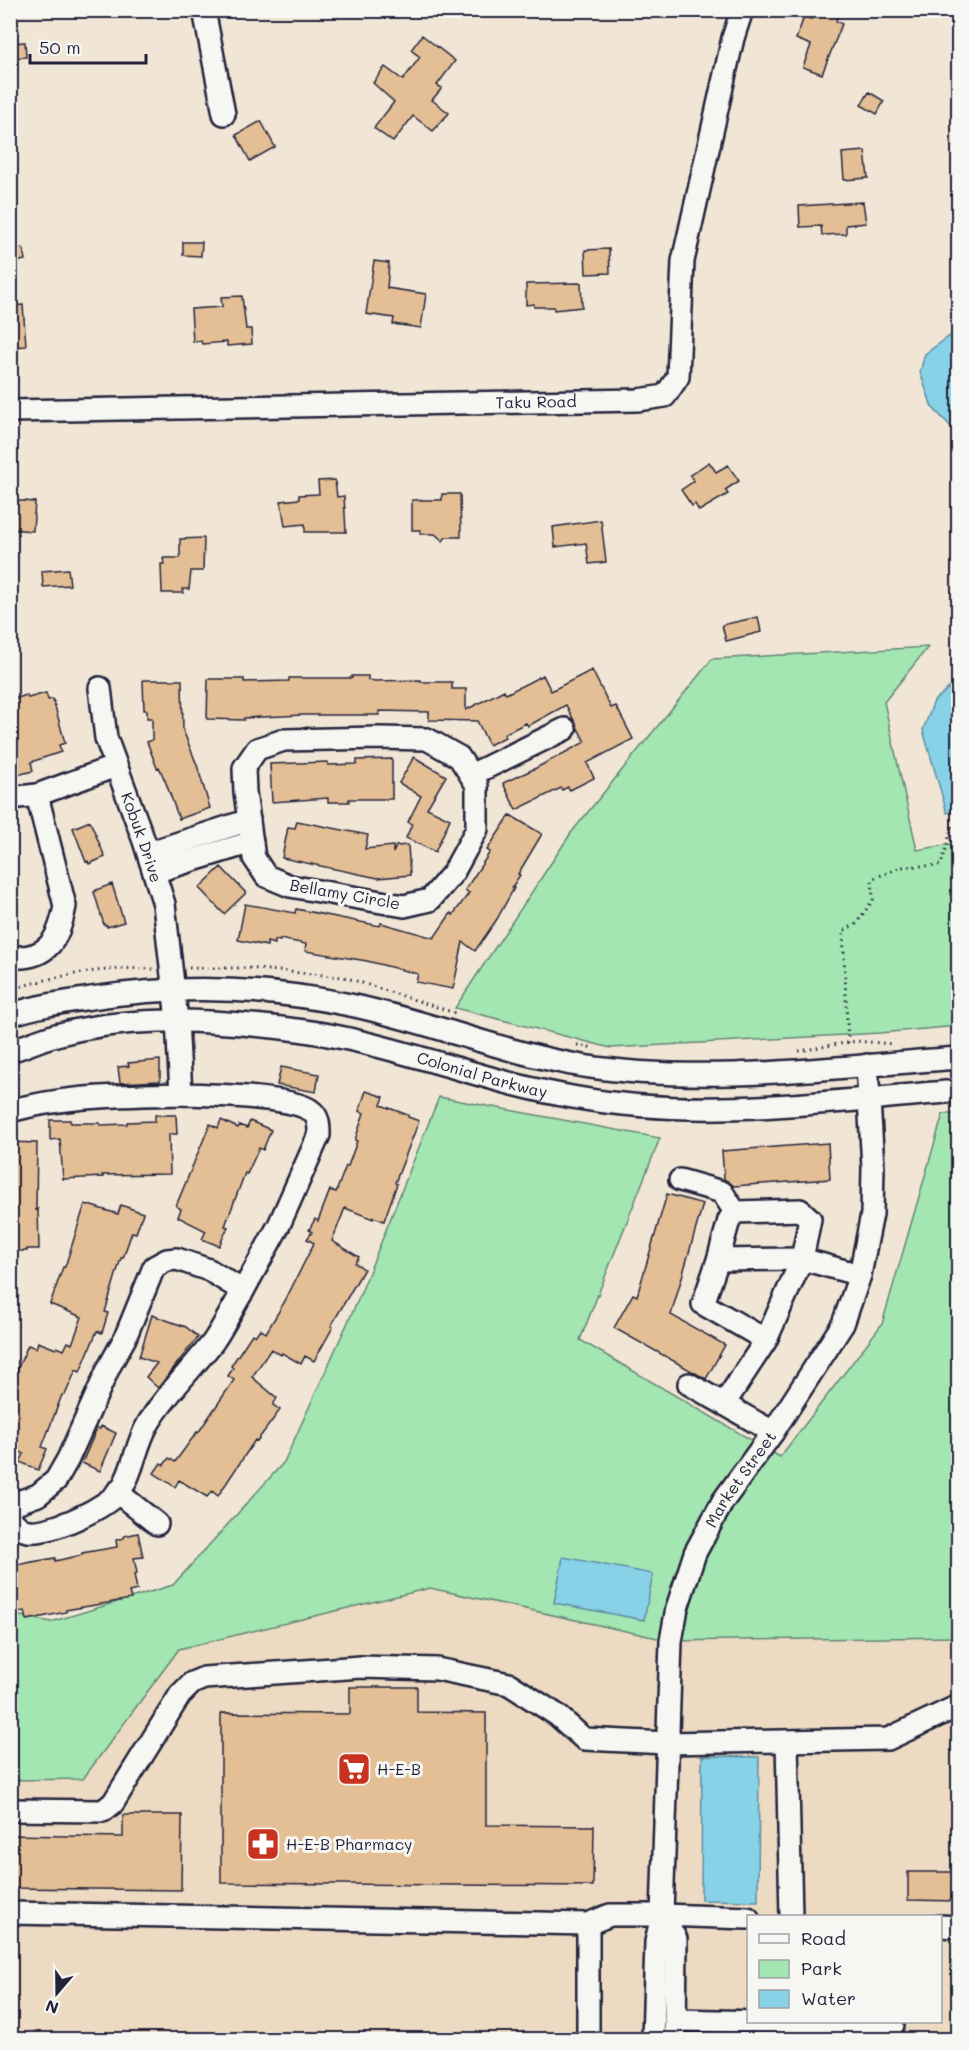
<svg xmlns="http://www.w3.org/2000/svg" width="969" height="2050" viewBox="0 0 969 2050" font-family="Mali,sans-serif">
<rect width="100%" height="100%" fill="#f1e6d6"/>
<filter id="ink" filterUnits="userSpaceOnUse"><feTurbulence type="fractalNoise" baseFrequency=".0167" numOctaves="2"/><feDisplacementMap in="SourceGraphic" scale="12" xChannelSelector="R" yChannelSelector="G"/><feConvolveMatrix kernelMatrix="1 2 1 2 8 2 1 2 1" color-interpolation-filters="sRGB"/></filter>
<g filter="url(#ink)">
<!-- built -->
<path fill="#eddac2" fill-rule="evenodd" d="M430,1588L671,1641L958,1637V2039H11L10,1780L83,1779L179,1649ZM748,1916H940V2022H748Z"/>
<!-- green -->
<path fill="#a3e6b1" stroke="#628476" stroke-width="1.5" d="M928,647L884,702L917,850L958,843V1026L880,1033L611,1048L455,1008L571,833L712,659Z
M439,1097L660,1138L580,1340L780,1457L882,1324L943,1114H958V1637L671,1641L430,1588L179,1649L83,1779L11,1780L10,1614L51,1622L173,1585L284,1462L358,1300Z"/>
<!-- water -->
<path fill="#87d2e7" stroke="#5f8ca2" stroke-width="1.5" d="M958,330V434L932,407L920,372L925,354Z
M958,686V811L947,813L923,730L934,701L949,688Z
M563,1557L653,1574L644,1620L554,1603Z
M702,1756L759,1757L758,1901L701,1900Z"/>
<!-- building -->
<path fill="#e4bf95" stroke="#22223b" stroke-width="1.5" d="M814,10H840L836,21L842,24L822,74L803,67L811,45L796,39L804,17L811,19Z
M422,35L455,61L437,85L442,88L432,100L449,113L433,131L413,116L393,142L374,128L394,102L373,83L385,67L403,80L420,57L411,50Z
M25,42L26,57L10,58V43Z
M869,92L884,101L877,114L861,105Z
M261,121L275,147L250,161L236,135Z
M865,151L868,178L844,180L842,153Z
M863,202L866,223L846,225V234L822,235L821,226L800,227L799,206Z
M183,242H202L201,256L183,255Z
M23,248L25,260L12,263L10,250Z
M609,249L610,273L586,274L585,250Z
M374,261L389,263L387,288L426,294L421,328L393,324L394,318L366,314Z
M581,283L582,307L554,310V307H534V304L526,305V284Z
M242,296L246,329H251L252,344L227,346V342L202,344L201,341L193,342L191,309L222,307L221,297Z
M23,305L26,346L10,347V306Z
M709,462L716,472L728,465L739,481L725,490L728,494L699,511L695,504L692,506L681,490L694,481L690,475Z
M335,480L337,497L344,496L346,532H305V524L285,526L281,501L299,499V495L319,494L318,481Z
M442,494H460L461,537H446L443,541L435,534H420V530H412V500H442Z
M10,500L35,502L33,531L10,529Z
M601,520L606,562L589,564L586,543L555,547L553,527Z
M204,538L203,571H191L189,589H183V593H162L161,564H164L163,558H180V539Z
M68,569L70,585L43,587L42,571Z
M758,617L761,632L726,641L722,625Z
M592,670L611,708L616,706L633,739L587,763L594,778L570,790L568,787L562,790L561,788L516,810L503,783L536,768L585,742L566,705L528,726L526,723L504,734L505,737L489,745L477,721L429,720V712L379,711V715H303L244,718V720L207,719L208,679H244V682L289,681V678H352V676H368V680L375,681L421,680V682H452V689H466V710L504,690L506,694L543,675L551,691Z
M143,680H182L183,730L197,765L210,808L179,819L166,783L159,767L157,768L147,742L152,740V718H147V710H144Z
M46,693L48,700L53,699L65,743L59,745L61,752L31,762L33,771L13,776L11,764L10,700L27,695L28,698Z
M414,757L446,776L427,808L450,819L435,852L406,838L412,824L408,822L421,796L399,783Z
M392,759V799H349V802H328V798L272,802L270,764L328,762V765L357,764V760Z
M510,815L542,834L518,874L520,875L512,887L514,888L497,919L475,951L463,942L453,989L416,982L418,974L367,961L305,951L306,944L280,939V941L275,940V944L267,942V946L238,940L245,904L295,913L296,909L380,926L381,923L434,938L451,913L453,915L469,893L465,890L490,852L487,850Z
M90,821L105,857L89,864L88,861L86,862L73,828Z
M297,821L368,835L365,849L393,846V853L396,846L408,845L410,875L378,878L282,858L288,827L295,828Z
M221,867L246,893L224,914L199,888Z
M112,884L124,922L107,927V925H104L94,892L96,891V890Z
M160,1060V1081L120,1083L118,1067L129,1066L128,1063Z
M281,1067L319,1074L316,1092L277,1085Z
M366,1091L384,1097L381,1105L408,1115V1117L419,1121L395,1183L397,1184L384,1221L373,1217V1219L345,1208L332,1241L359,1257L355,1263L364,1269L331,1326L333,1327L314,1361L305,1356L301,1364L282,1353L281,1355L271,1349L252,1377L277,1398L273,1405L280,1410L257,1441L255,1440L218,1496L212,1491L207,1497L179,1480L175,1487L154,1473L161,1463L164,1465L169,1458L175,1462L197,1432L198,1433L234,1380L228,1376L233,1368L231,1366L252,1334L255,1336L260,1329L266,1333L285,1301L314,1243L307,1239L312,1232L309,1230L315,1219L318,1221L330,1190L336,1192L346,1166H348L357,1141L355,1140L364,1113L359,1111Z
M155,1115H176L177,1134H169L170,1174L102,1175L103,1177L63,1179L60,1139L50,1140V1120H70L71,1123H100V1125L127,1124V1122L155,1121Z
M221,1120L238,1128L239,1125L247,1128L250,1121L271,1130L263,1150L259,1148L247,1174L245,1173L225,1226L228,1227L219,1246L202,1239L206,1231L178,1217L181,1209L176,1206L210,1124L218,1128Z
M10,1142L37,1143L36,1210L38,1209L39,1249H27V1251H10Z
M828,1143L830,1179L734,1186L724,1179L722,1151Z
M667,1194L703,1204L671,1315L725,1345L706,1379L614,1328L633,1294L637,1296Z
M85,1204L118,1214L121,1205L143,1213L136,1233L132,1232L123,1258H121L105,1312L108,1313L102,1333L97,1331L80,1372L76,1370L65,1395H62L42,1447L47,1449L38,1470L20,1462L24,1454L10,1446V1386L28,1345L36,1348L38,1342L56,1349L57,1347L64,1350L68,1342L72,1344L82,1317L50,1304L63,1267H65Z
M152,1315L186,1327L198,1337L158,1388L146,1377L157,1363L139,1357Z
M101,1426L116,1433L100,1471L82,1463L97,1428L100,1429Z
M138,1533L143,1557L134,1558L137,1573L134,1574L137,1590L129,1592L131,1599L66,1610V1612L27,1620L25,1611L18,1612L14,1594L10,1595V1566L55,1558V1561L82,1555V1553L117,1547L116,1540L124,1538V1536Z
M350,1687H417V1712L486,1713V1825L594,1826L593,1886L221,1883V1713L350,1714Z
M123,1815H182L181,1890L10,1888V1835L123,1837Z
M908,1872H958V1901L908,1900Z"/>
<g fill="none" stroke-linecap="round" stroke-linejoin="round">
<!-- minor casing -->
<g stroke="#22223b" stroke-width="26">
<g id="minor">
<path d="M204,10L224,114"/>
<path id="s1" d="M10,411L638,400L665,396L678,377L683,261L733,38L742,10"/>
<path id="s2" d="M100,688L106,738L144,841L164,904L177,1020L181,1094C208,1095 290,1096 310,1110C319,1116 319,1125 319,1135L279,1225L243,1291"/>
<path d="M379,738L427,739L459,757L477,785V829L453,873L430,900L404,906L290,886L266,876L254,858L245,792L244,768L257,749L284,740Z"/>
<path d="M471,775L565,729"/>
<path d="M37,795L116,766"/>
<path d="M10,798L37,795L65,906C59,939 48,960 10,957"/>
<path d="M148,853L249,820"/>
<path d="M154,872L252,842"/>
<path d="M10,1015C36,1006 64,1002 91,998C176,985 265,987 350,1005C428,1021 504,1053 583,1066C707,1085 834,1067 958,1058"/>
<path id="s3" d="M10,1051C26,1046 41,1039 56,1035C124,1017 194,1019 263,1026C293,1029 323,1033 353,1040C429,1057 502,1086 578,1098C704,1120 833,1101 958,1091"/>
<path d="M10,1111C67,1095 123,1096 181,1094"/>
<path d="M680,1180L722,1192L735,1212"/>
<path d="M718,1260L802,1259L860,1275"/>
<path d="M689,1384L773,1432"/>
<path d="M724,1404L766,1340L802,1259L810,1219L800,1210L735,1212L729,1220L718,1260L703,1304L766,1340"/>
<path d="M117,1492L157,1524"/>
<path d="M10,1505L38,1495L56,1480L68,1459L109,1367L125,1338L154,1267L167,1260L177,1259L209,1270L243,1291C233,1307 224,1326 213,1342C191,1370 166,1394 148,1424C136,1444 134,1469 122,1488C109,1507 51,1534 28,1531C20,1530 15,1524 10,1518"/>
<path d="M787,1741L791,1916"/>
<path d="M10,1810L103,1811L113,1803L180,1695L192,1683L204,1678L361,1667L437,1669L509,1684L557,1715L584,1739L667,1743L888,1739L958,1706"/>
<path d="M10,1913L588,1924L610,1915H662L748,1918"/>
<path d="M662,1915L676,1939L675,2040"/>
<path d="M940,1926L958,1927"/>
<path d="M675,2020L893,2025"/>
<path d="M588,2040V1924"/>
<path id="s4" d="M653,2040L656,1942L662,1915L671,1641L677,1608L695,1553L723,1501L773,1432L843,1324L860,1275L872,1214L873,1167L867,1065"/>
</g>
</g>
<!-- path -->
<path stroke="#22223b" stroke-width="3" stroke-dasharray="1.5 4.5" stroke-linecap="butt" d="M189,968H247L344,977L458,1014
M10,990C42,979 88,970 122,969C133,968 144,969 155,969
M848,1043L843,931L856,924L873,900L872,879L901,867L941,865L953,823L958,822
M577,1045L594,1048
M799,1051L856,1041L894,1044"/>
<!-- minor -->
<use href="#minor" stroke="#f6f6f2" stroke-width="21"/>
</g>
</g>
<!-- icons -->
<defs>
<g id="supermarket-square" transform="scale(1.725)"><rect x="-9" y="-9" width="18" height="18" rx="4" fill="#c8321e" stroke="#f6f6f2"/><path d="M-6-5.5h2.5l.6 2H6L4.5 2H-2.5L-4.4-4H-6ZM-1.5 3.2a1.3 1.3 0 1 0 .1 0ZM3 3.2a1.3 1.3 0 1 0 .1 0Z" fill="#fff"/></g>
<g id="pharmacy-square" transform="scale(1.725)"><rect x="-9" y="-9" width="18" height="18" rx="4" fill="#c8321e" stroke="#f6f6f2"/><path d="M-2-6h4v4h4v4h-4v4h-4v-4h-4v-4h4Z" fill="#fff"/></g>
</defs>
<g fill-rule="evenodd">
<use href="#supermarket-square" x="354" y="1769"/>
<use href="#pharmacy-square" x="263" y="1844"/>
</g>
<g text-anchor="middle" stroke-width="6" stroke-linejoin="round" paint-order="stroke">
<!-- street labels -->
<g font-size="16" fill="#22223b" stroke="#f6f6f2">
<text dy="6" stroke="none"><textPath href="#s1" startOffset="526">Taku Road</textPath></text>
<text dy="6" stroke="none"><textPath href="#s2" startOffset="156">Kobuk Drive</textPath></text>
<text transform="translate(345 894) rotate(10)" y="6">Bellamy Circle</text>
<text dy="6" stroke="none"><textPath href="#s3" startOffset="482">Colonial Parkway</textPath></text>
<text dy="6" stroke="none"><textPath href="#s4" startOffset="578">Market Street</textPath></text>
</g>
<!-- poi labels -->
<g font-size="16" fill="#22223b" stroke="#f6f6f2" text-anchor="start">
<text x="377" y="1775">H-E-B</text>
<text x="286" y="1850">H-E-B Pharmacy</text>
</g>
</g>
<!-- margin -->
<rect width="969" height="2050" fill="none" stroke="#f6f6f2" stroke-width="36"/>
<rect x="18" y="18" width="933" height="2014" fill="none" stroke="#22223b" stroke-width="2" filter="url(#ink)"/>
<!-- legend -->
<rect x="747" y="1915" width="195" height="108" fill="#f6f6f2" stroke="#a1a1a9" stroke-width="1.5"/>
<rect x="759" y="1934" width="30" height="9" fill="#f6f6f2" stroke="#a1a1a9" stroke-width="1.5"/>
<text x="801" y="1945" font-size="18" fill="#22223b">Road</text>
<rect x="759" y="1960" width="30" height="18" fill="#a3e6b1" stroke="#a1a1a9" stroke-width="1.5"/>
<text x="801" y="1975" font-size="18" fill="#22223b">Park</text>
<rect x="759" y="1990" width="30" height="18" fill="#87d2e7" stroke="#a1a1a9" stroke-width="1.5"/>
<text x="801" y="2005" font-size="18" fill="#22223b">Water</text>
<!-- north arrow -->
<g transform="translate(57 1993) rotate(200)" stroke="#f6f6f2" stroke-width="4.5" paint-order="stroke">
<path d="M0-4.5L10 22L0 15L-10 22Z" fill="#22223b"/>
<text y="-9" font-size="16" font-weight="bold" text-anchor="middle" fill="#22223b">N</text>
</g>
<!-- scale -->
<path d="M30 54v9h116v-9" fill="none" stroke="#22223b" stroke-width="3"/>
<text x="39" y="54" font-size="18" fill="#22223b" stroke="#f6f6f2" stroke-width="4.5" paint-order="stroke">50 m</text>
</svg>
